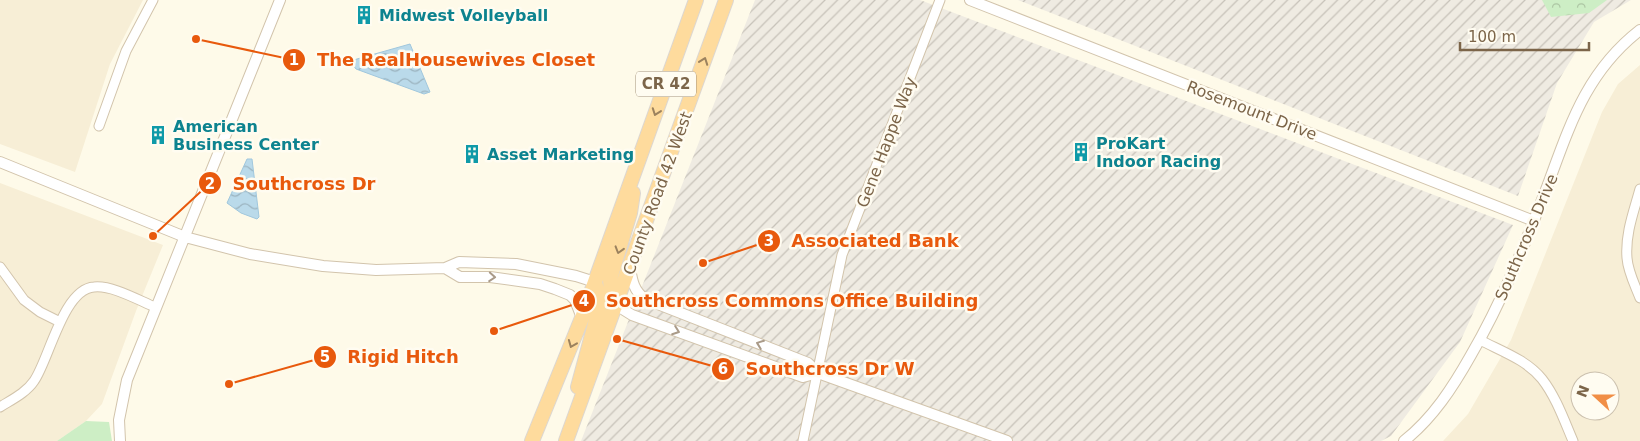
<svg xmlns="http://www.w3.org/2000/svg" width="1640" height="441" viewBox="0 0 1640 441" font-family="'DejaVu Sans',sans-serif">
<defs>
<pattern id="industrial-furrows" width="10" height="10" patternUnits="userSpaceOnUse" patternTransform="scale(1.25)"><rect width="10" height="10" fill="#efebe2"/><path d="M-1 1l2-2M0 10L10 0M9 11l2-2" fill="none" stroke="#c7c2b9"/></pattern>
<pattern id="forest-crowns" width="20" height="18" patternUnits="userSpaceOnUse" patternTransform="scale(1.25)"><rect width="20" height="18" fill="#cdeec5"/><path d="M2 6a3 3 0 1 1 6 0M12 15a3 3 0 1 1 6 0" fill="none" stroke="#abc4a2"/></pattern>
<pattern id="water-waves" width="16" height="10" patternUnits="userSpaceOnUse" patternTransform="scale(1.25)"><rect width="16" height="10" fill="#badaea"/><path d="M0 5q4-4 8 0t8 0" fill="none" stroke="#9cb4c0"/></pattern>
</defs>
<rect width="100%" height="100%" fill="#fefae9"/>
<!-- residential -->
<path fill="#f7eed6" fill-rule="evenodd" d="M0,0H143L110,64L75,172L0,144Z
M1640,65V441H1443L1468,414L1511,340L1602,112L1618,84ZM1580,381H1610V411H1580Z
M0,183L163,245L136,311L102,404L86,421L57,441H0Z"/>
<!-- industrial -->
<path fill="url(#industrial-furrows)" d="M755,0H920L1513,225L1460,342L1391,436L1381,441H581Z
M1018,0H1631L1594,22L1557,83L1518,196Z"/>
<!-- forest -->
<path fill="url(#forest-crowns)" d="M1542,0H1607L1589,13L1551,17Z"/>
<!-- park -->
<path fill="#cdeec5" d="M86,421L109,422L112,441H57Z"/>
<!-- water -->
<path fill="url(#water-waves)" stroke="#a0c7dd" d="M410,44L430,92L424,94L356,69L350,61Z
M247,159H252L259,217L257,219L241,213L227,203Z"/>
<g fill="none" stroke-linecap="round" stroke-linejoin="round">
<!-- minor casing -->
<g stroke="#d2c4ac" stroke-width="11">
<path id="minor" d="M99,126L126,51L153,0
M1640,189C1634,211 1625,234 1627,258C1628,272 1635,285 1640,298
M0,267L24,300L40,312L60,322
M1480,340C1501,351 1527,360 1542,379C1556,397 1564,420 1573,441
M0,407C11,400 26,393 34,381C49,360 63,289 94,287C112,285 138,300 155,307
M803,441L842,255L940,0"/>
</g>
<!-- tertiary casing -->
<g stroke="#d2c4ac" stroke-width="12">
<path id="tertiary" d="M970,0L1534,221
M0,162L185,237L250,254L323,266L376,270L445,268L459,262L516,264L576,276L595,282
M445,268L460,277H490L540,284L555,289L570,295L575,300L582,318
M630,268C632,281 634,291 645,299L808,363L818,373L1007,441
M616,305L632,315L803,377L818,373
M120,441L119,420L127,380L280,0
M1404,441C1433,418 1453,387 1471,355C1502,302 1525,244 1547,187C1570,125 1586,72 1640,30"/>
</g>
<!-- trunk casing -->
<g stroke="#ddd7d0" stroke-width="16">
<path id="trunk" d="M616,305L611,295L610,279L630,213L633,193
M578,387L599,309L600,302L595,282
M532,441L582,318L696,0
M566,441L726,0"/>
</g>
<!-- minor -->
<use href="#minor" stroke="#fff" stroke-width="9"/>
<!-- tertiary -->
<use href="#tertiary" stroke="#fff" stroke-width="10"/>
<!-- trunk -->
<use href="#trunk" stroke="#fedb9d" stroke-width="14"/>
</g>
<!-- one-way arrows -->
<defs><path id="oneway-chevron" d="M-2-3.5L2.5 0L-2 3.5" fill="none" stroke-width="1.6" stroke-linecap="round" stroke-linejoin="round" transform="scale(1.25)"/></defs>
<g stroke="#9c825e">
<use href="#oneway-chevron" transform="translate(704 61) rotate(-70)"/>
<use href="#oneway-chevron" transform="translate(656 112) rotate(110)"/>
<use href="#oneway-chevron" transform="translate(619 250) rotate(107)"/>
<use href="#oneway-chevron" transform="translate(572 344) rotate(112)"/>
</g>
<g stroke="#aa9b89">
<use href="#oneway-chevron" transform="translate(492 277) rotate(4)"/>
<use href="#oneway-chevron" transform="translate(676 331) rotate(20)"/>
<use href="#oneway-chevron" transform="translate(760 344) rotate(-159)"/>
</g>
<!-- icons -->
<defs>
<g id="building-bare" transform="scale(1.5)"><path d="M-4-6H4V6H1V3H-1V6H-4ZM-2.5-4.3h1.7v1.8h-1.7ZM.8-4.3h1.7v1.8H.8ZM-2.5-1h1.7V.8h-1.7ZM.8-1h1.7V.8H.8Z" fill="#0f9aa8" stroke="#fffcf1" stroke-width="2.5" paint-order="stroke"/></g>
</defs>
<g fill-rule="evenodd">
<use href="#building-bare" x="364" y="15"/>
<use href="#building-bare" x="158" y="135"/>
<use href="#building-bare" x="1081" y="152"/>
<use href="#building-bare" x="472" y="154"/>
</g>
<g text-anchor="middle" stroke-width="5" stroke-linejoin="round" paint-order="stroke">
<!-- shield labels -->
<rect fill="#fffcf1" stroke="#a3927b" stroke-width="1" x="636" y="71.5" width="60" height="25" rx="4"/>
<g font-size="15" font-weight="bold" fill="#7c6549">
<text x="666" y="89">CR 42</text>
</g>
<!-- culture labels -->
<g font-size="16" font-weight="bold" fill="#0d838f" stroke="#fffcf1" text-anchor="start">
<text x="379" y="21">Midwest Volleyball</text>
<text x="173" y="132">American<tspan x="173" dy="18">Business Center</tspan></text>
<text x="1096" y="149">ProKart<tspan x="1096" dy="18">Indoor Racing</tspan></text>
<text x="487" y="160">Asset Marketing</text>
</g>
<!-- street labels -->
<g font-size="16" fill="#7c6549" stroke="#fffcf1">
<text transform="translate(1252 110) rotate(21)" y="6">Rosemount Drive</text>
<text transform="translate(886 142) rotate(-69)" y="6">Gene Happe Way</text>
<text transform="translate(657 193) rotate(-70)" y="6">County Road 42 West</text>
<text transform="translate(1526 237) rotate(-67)" y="6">Southcross Drive</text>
</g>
</g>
<!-- callouts -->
<path fill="none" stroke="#e8590c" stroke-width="2" d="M196 39L294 60M153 236L210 183M703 263L769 241M494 331L584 301M229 384L325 357M617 339L723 369"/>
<g fill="#e8590c" stroke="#fffcf1" stroke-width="2">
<circle cx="196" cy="39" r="5"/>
<circle cx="153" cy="236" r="5"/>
<circle cx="703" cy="263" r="5"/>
<circle cx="494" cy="331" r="5"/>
<circle cx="229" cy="384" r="5"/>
<circle cx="617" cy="339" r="5"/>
<circle cx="294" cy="60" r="12"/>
<circle cx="210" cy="183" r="12"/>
<circle cx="769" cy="241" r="12"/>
<circle cx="584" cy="301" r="12"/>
<circle cx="325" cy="357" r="12"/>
<circle cx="723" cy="369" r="12"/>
</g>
<g font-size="15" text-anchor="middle" font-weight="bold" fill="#fff">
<text x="294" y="65">1</text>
<text x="210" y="189">2</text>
<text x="769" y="246">3</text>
<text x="584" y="306">4</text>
<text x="325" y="362">5</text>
<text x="723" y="374">6</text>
</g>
<g font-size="18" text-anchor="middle" font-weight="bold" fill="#e8590c" stroke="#fffcf1" stroke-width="5" stroke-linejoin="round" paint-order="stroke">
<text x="456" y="66">The RealHousewives Closet</text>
<text x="304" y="190">Southcross Dr</text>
<text x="875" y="247">Associated Bank</text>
<text x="792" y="307">Southcross Commons Office Building</text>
<text x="403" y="363">Rigid Hitch</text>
<text x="830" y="375">Southcross Dr W</text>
</g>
<!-- north arrow -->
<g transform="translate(1595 396) rotate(291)"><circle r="24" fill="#fffcf1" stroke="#cbc0ae"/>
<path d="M0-4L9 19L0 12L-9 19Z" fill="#f18e45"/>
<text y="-8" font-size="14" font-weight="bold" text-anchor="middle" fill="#7c6549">N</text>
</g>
<!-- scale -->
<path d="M1460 42v8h129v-8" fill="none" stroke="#7c6549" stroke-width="2.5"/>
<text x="1468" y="42" font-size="15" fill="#7c6549" stroke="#fffcf1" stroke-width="4" paint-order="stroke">100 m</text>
</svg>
